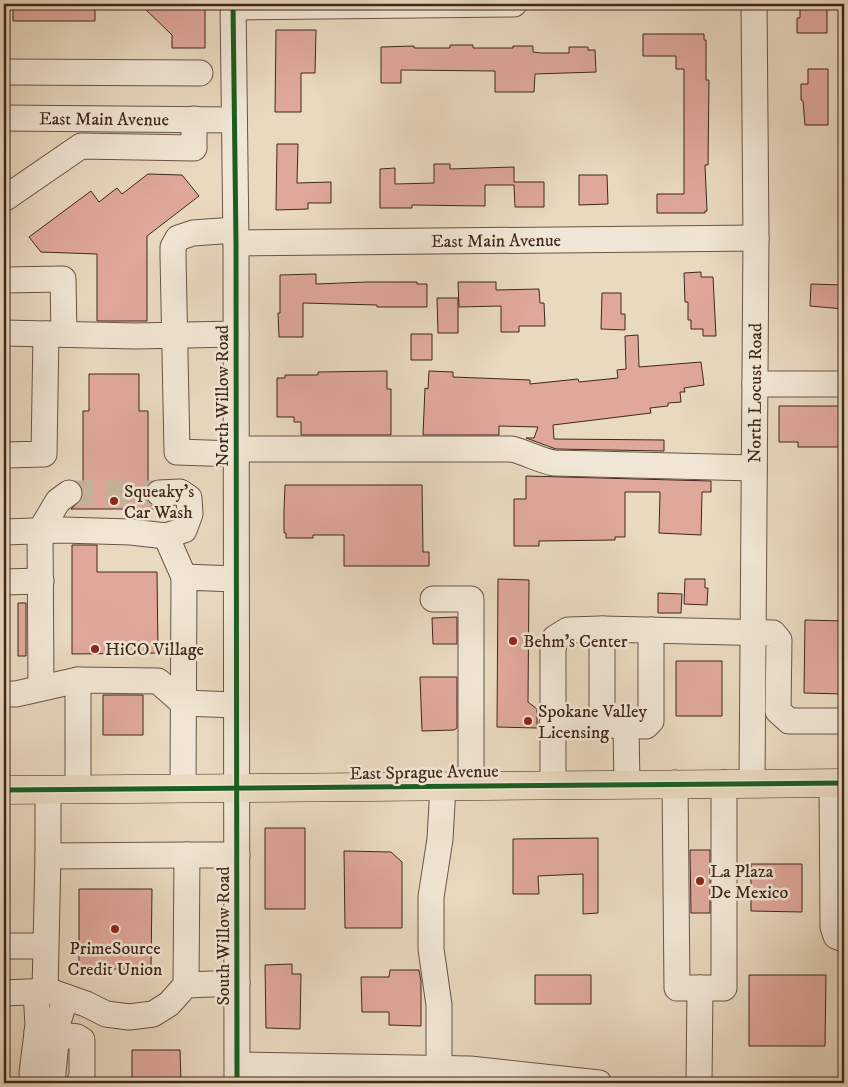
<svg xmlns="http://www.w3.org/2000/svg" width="848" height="1087" viewBox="0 0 848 1087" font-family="'IM FELL DW Pica',serif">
<rect width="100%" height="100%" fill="#e9d9bf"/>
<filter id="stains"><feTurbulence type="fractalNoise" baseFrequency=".004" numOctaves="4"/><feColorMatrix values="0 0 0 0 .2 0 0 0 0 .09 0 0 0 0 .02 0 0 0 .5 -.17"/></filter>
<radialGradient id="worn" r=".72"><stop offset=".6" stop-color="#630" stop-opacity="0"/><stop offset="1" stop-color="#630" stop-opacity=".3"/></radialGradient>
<!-- building -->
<path fill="#e0a89b" stroke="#40271d" d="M13,4H95V21H13Z
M140,4H205V48H172V35Z
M800,7H827V33H797V18H800Z
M276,30H316L315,73H301V112H275Z
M643,34H704V40H706V80H709L708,165H705L707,211H705V213H657V194H684V69H676V56H643Z
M450,45H473V48H513V46H533V52L541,53H569V47H588V50H595L596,72L535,74L534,92H495V71L401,70V83H381V47L414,46V48H450Z
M808,69H828V125H805L803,101L801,100V84H808Z
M277,144H298L297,183L331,182V203H308V209L276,210Z
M434,164H450V169L514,167V182H544V207H515L514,185H485V206L412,205V208H380V169L395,168V184L434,183Z
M148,174L182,175L199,196L147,236V321H97V254L41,252L29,237L91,191L99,202L117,188L122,194Z
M579,175H607L608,204L579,205Z
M701,272V277H713L716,336H703V329H691V320H688V302H685L684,273Z
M316,274V284L367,282H417V284H427V307H377V305L303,303V337H279L278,313H280V275Z
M458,282H496V290L539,289L540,303H544L545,326H519V332H501V306L459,307Z
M811,284L844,285V309L810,306Z
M602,293H621V314H625V330L601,329Z
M437,298H458V333H438Z
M411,334H432V360H411Z
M638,335L639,367L701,362L704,385L684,388L685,392H680L681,402L668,403V406L650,408L651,413L553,425L554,439L664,440V451L556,449L526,438H534L538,427L499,426V435H423L425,388L428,389L429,371L453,372V377L530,380V384L578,379L579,382L618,378L617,370L626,369L625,336Z
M387,371V389H391V435H301V422H294V417H277V378H285V375H318V372Z
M89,374H139V411H148V482H150L146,487L145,494L147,501L152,506L159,507V509H71L82,499L83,492L81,485L78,482H83V411H89Z
M779,406H844V447H798V442H779Z
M526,476L711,481V492H702L701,535L659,533L660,492H625V537H615V540L539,541V546H514V499H526Z
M285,485H422L423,552H429V566H344V535H313V538H286V533H284V511Z
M72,545H97V572H157L158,653L72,654Z
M498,579L529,580L528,702L537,709V728L497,727Z
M685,579H705V588H708L707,605L684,604Z
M658,593L682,594L681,613H658Z
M18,603H26V656H18Z
M457,617V644H433L432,618Z
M805,620L844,621V694L804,693Z
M676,661H722V716H676Z
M420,677H457V728L454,730L422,731Z
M103,695H143V735H103Z
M265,828H305V909H265Z
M598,838V913L583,914V874L538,876L539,894H513V839Z
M690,850H710V913H691Z
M344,851L391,852L402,862V928H345Z
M751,864H802V912L751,911Z
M79,889H152L151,969H79Z
M292,964V974H301L300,1029L266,1028L265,965Z
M390,970H419L421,981V1026L389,1025V1012H362L361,977H389Z
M535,975H591V1004H535Z
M749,975H826L825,1046H749Z
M132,1050H180L181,1083H132Z"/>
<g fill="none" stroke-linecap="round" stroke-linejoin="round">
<!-- minor-tunnel -->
<path stroke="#c7b59f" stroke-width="25" stroke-dasharray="25 12" stroke-linecap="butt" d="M69,493H159"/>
<!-- minor casing -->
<g stroke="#6a5446" stroke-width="27">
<g id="minor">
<path d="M233,4L236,243L237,1083"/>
<path d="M233,7L514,4"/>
<path d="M4,72L200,73"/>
<path id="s1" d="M4,118L234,120"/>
<path d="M4,199L81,146L194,148V119"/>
<path d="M235,230L193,233L178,238L173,247V256L177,452L236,454"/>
<path id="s2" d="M236,243L756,238"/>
<path d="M4,280L63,279L64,334"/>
<path d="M4,333L135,336L236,334"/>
<path d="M755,384H844"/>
<path d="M236,449H512C527,453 539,460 554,463L754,468"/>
<path d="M4,455L44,454L46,334"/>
<path d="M4,532L63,530L131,532L166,536L184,530L190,514L189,498L180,492L159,493"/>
<path d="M166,536L184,577"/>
<path d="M4,582L41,581"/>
<path d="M433,599H471V786"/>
<path d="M602,629V725"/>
<path d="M41,688L40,531L58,501L69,493"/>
<path d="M4,694H16L78,680L158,681L183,703L236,705"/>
<path d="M552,724L646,726L651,721V630"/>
<path d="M626,726L627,784"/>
<path id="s3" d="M752,782L756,238L754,4"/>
<path d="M675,783L677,988H724V783"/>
<path d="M832,783L833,927L836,936L844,939"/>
<path d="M553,784V650L555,638L568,630L602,629L773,633L779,640L778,711L789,721H844"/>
<path d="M183,788L184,577L236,579"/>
<path d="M48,789V856L187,855"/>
<path d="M78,789V680"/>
<path d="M4,946H45"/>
<path d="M186,985L187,855H237"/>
<path d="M45,991L48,856"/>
<path d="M4,993L49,991L86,1004L106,1014L129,1017L153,1014L169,1004L186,985L237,983"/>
<path d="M37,1032L77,1037L82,1040V1076L79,1083"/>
<path d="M238,1065L470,1069L599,1083"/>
<path d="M439,1068V1005L431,949V897L440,839L443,786"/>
<path d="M34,1083L32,1073L38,1025L36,992"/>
<path d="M52,1083L58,1022L66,997"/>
<path d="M699,1083L700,988"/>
</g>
</g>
<!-- major casing -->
<g stroke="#40271d" stroke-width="29">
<path id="major" d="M4,790L844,783"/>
</g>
<!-- minor -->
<use href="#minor" stroke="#f1e6d5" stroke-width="25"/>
<!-- major -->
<use href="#major" stroke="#e9d9bf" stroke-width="28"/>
<!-- cycleway casing -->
<g stroke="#f1e6d5" stroke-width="8">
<path id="cycleway" d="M233,4L236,243L237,1083
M4,790L844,783"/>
</g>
<!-- cycleway -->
<use href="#cycleway" stroke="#1b5e20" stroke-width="5"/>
</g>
<!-- markers -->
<g fill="#8f2418" stroke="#f1e6d5" stroke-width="2">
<circle cx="114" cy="501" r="5"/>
<circle cx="513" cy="641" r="5"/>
<circle cx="95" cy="649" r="5"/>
<circle cx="528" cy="721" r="5"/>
<circle cx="700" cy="881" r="5"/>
<circle cx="115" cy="929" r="5"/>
</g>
<g text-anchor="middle" stroke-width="5" stroke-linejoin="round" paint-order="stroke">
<!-- street labels -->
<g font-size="18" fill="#40271d" stroke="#f1e6d5">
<text dy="6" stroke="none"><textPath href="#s1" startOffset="100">East Main Avenue</textPath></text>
<text dy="6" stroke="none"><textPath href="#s2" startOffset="260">East Main Avenue</textPath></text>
<text dy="6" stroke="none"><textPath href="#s3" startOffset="389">North Locust Road</textPath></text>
<text transform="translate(222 396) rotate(-90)" y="6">North Willow Road</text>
<text transform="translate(424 772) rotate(-1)" y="6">East Sprague Avenue</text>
<text transform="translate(223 936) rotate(-90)" y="6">South Willow Road</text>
</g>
<!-- poi labels -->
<g font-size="18" fill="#40271d" stroke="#f1e6d5" text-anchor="start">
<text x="124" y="497">Squeaky's<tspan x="124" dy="21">Car Wash</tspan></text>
<text x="523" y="647">Behm's Center</text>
<text x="105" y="655">HiCO Village</text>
<text x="538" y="717">Spokane Valley<tspan x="538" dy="21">Licensing</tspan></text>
<text x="710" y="877">La Plaza<tspan x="710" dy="21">De Mexico</tspan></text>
<text x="115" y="954" text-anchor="middle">PrimeSource<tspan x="115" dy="21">Credit Union</tspan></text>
</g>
</g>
<!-- margin -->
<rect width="848" height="1087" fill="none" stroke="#e9d9bf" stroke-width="20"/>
<rect x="5" y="5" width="838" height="1077" fill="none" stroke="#40271d" stroke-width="2.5"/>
<rect x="10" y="10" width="828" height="1067" fill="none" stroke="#40271d"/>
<rect width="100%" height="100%" filter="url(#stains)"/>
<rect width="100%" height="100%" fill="url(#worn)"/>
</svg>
